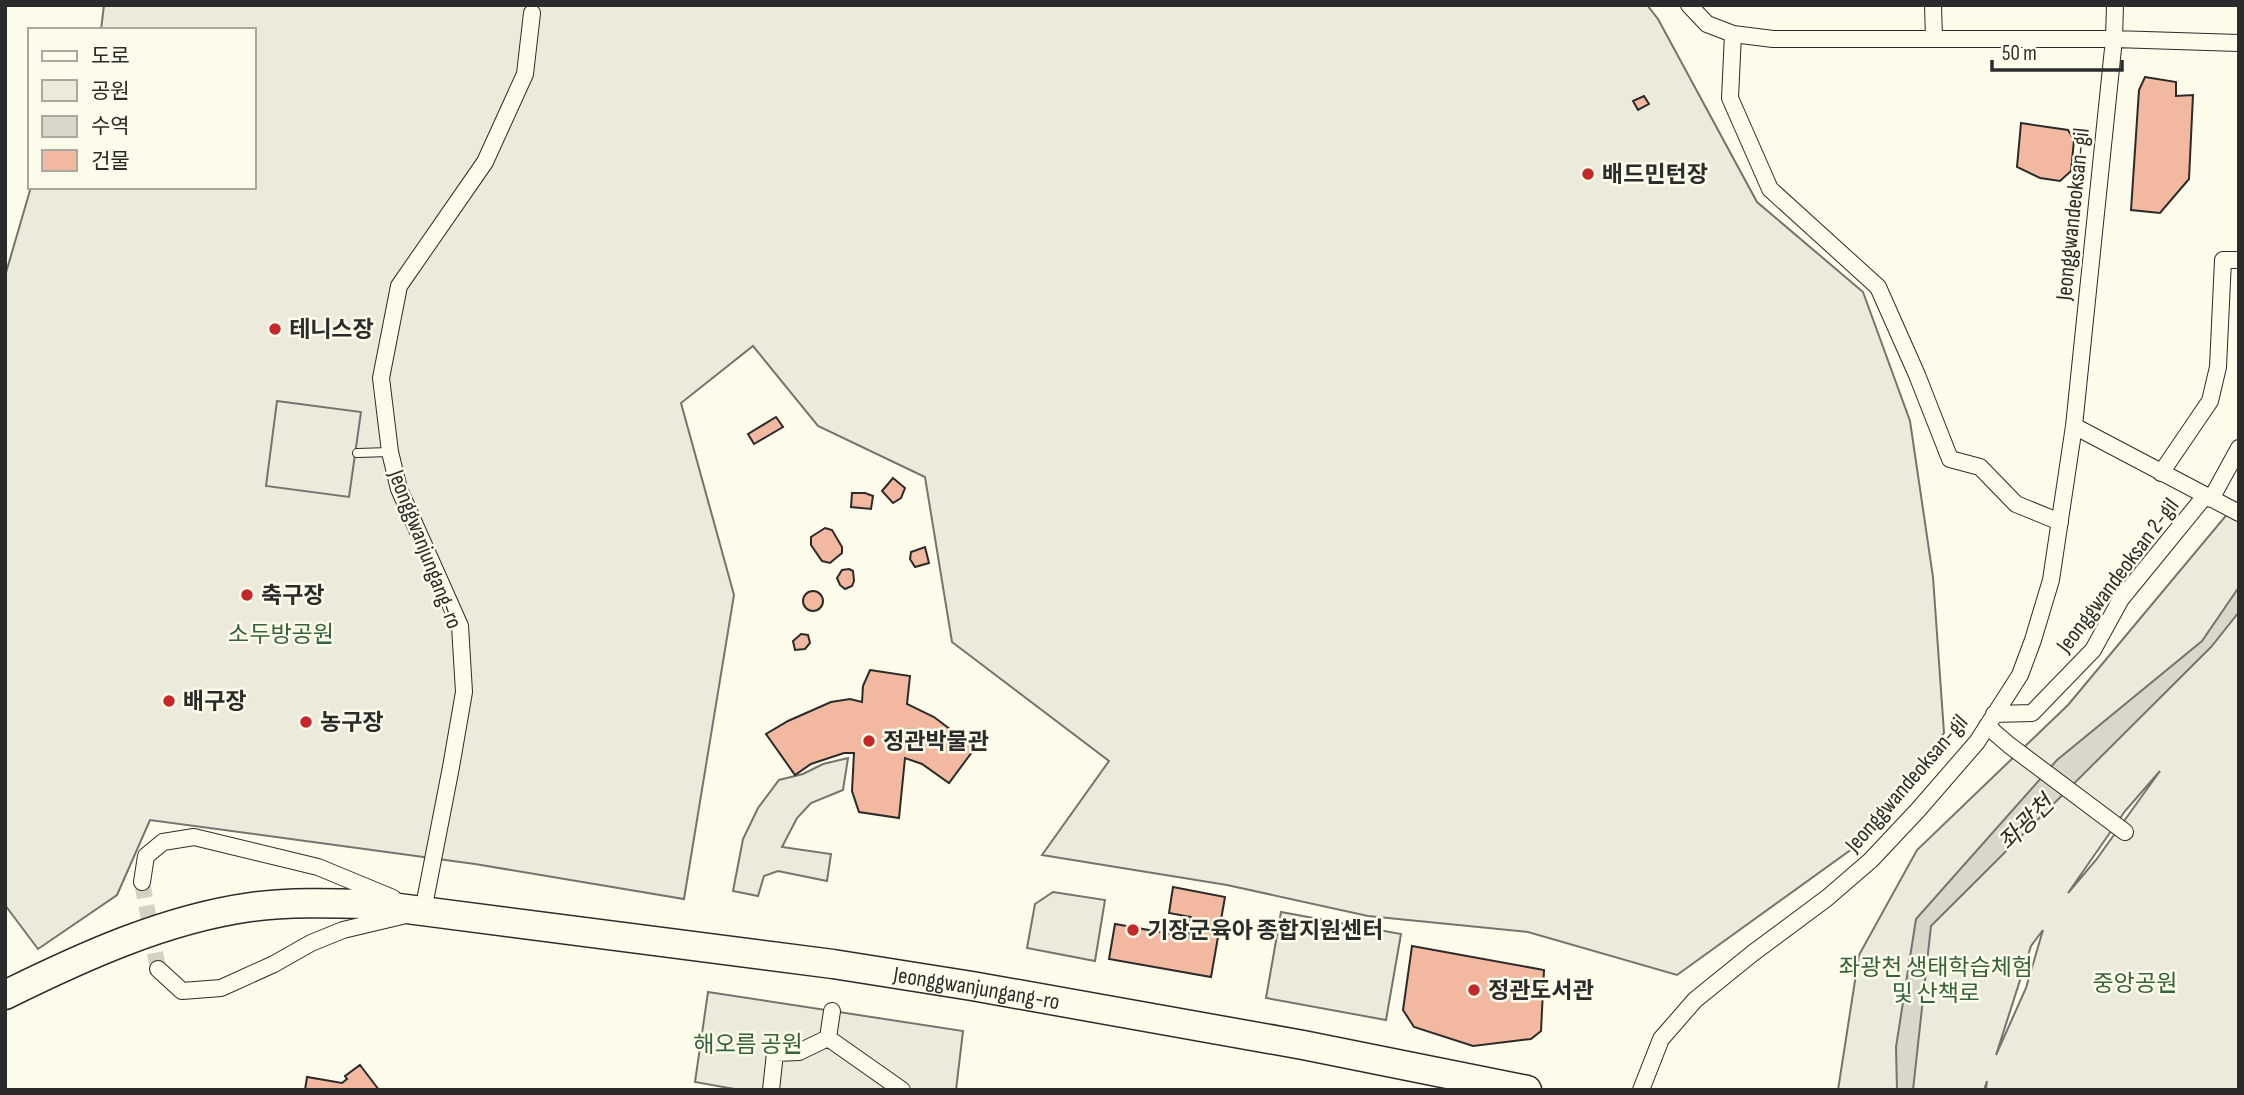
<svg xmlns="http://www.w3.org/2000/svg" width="2244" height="1095" viewBox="0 0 2244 1095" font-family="'Sofia Sans Condensed','Noto Sans KR',sans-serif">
<rect width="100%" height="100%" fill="#fdfbea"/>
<!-- green -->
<path fill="#ecebdb" stroke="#74746e" stroke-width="2" fill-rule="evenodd" d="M104,5H1647L1658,19L1757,202L1863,292L1910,421L1933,577L1944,733L1863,841L1677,975L1528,932L1368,916L1227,885L1042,855L1109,761L952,642L925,477L818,426L753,346L681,403L734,595L684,899L475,864L150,820L117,895L38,949L5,905V276L31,187H254V30H101Z
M2239,500V1090H1986L1987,1081L1984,1090H1838L1859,955L1917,850L2068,705ZM2160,771L2096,860L2068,893L2125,811ZM2043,930L2026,988L1996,1055L2031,946Z
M708,992L963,1031L956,1090H740L695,1082Z"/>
<!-- parking -->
<path fill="#eceadb" stroke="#74746e" stroke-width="2" d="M277,401L361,412L349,497L266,486Z
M848,758L843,790L811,803L797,818L782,847L831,854L827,881L778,871L764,876L758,896L733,891L743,839L758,808L779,780L803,774L823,764Z
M1053,892L1105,900L1095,961L1027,948L1035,904Z
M1281,912L1401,934L1386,1020L1266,998Z"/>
<!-- water -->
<path fill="#d8d7c9" stroke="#74746e" stroke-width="2" d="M2239,587V612L2211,647L1931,926L1913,1090H1897L1896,1047L1916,919L2057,760L2202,641Z"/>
<!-- building -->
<path fill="#f2b8a0" stroke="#2b2b2b" stroke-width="2" d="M2145,77L2176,82V96L2193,95L2189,179L2160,213L2131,210L2139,90Z
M1644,96L1649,104L1638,110L1633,101Z
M2021,123L2068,130L2074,140L2071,171L2060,181L2040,178L2017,167Z
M776,417L783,427L754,444L748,434Z
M893,478L905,488L901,498L893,503L882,491Z
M852,493H865L873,496L871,509L851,507Z
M825,528L832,530L842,547V553L830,563L822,561L811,545V537Z
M925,547L929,563L915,567L910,559L911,552Z
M849,569L853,571L854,581L852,586L845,589L840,585L837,578L842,570Z
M803 601a10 10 0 1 1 20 0a10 10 0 1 1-20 0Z
M801,634L808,635L810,643L805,649L795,650L793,641Z
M870,670L910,676L907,704L934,717L975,748L949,783L922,764L905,758L899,818L859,812L852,791L854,753H844L811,764L795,775L766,734L788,721L831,702L850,699L862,702L863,686Z
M1173,887L1225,897L1211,977L1109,959L1115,924L1188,937L1191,917L1169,913Z
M1412,946L1544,970L1541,1031L1531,1039L1473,1046L1414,1027L1403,1010Z
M360,1065L379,1090H305L307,1077L342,1083L347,1079L345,1076Z"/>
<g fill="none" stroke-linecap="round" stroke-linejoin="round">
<!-- street-tunnel -->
<path stroke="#d3d1c4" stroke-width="16" stroke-dasharray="16 8" stroke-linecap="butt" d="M142,882L158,969"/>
<!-- lane casing -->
<g stroke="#2b2b2b" stroke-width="10">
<path id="lane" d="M357,453L390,452"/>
</g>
<!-- street casing -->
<g stroke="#2b2b2b" stroke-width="18">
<path id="street" d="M1689,5L1707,24L1733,34L1773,39H2114L2239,43
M1933,5L1934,39
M1733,34L1730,98L1770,189L1878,287L1917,375L1950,459L1980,467L2016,504L2060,522
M2074,426L2239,513
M2161,473L2210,401L2218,367L2223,260H2239
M2211,499L2239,448
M1994,714L2032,713L2093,650L2121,599L2205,496
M1987,726L2009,745L2125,832
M142,882L146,856L163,842L194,837L318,867L393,898
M423,911L451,767L464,692L460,626L399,489L390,452L381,378L399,286L485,162L525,74L532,13
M158,969L182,991L221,988L274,964L311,943L343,930L402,916
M828,1038L902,1090
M828,1038L832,1011
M771,1090L775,1053L799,1052L828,1038
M1641,1090L1661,1039L1695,1000L1753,953L1827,898L1871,860L1918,810L1977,742L2020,675L2033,640L2051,580L2074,426L2114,39L2115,5"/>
</g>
<!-- highway casing -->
<g stroke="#2b2b2b" stroke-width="31">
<g id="highway">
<path id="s1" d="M5,995C82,957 165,919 251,907C289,902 329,903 368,904L833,964L972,986L1303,1045L1527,1090"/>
</g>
</g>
<!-- lane -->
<use href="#lane" stroke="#fdfbea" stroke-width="8"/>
<!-- street -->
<use href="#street" stroke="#fdfbea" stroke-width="16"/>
<!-- highway -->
<use href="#highway" stroke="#fdfbea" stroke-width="28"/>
</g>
<!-- markers -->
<g fill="#c62828" stroke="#fdfbea" stroke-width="2.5">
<circle cx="1588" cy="174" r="7"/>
<circle cx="275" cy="329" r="7"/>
<circle cx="247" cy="595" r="7"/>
<circle cx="169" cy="701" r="7"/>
<circle cx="306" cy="722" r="7"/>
<circle cx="869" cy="741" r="7"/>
<circle cx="1133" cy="930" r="7"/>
<circle cx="1474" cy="990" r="7"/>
</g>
<g text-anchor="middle" stroke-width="5" stroke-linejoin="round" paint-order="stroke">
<!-- poi labels -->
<g font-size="23" font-weight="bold" fill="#2b2b2b" stroke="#fdfbea" text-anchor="start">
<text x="1602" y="182">배드민턴장</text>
<text x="289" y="337">테니스장</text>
<text x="261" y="603">축구장</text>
<text x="183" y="709">배구장</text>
<text x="320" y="730">농구장</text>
<text x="883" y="749">정관박물관</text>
<text x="1147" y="938">기장군육아 종합지원센터</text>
<text x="1488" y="998">정관도서관</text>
</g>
<!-- street labels -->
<g font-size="23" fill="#2b2b2b" stroke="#fdfbea">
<text transform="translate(2072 214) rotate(-84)" y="8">Jeonggwandeoksan-gil</text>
<text transform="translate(426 549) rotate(69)" y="8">Jeonggwanjungang-ro</text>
<text transform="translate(2117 575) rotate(-53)" y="8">Jeonggwandeoksan 2-gil</text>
<text transform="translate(1906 783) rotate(-49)" y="8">Jeonggwandeoksan-gil</text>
<text dy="8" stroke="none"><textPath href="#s1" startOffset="994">Jeonggwanjungang-ro</textPath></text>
</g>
<!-- park labels -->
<g font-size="23" fill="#34623c" stroke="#fdfbea">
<text x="281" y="642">소두방공원</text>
<text x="1936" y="975">좌광천 생태학습체험<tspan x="1936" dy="26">및 산책로</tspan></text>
<text x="2135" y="991">중앙공원</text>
<text x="748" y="1052">해오름 공원</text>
</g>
<!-- water labels -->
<g font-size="24" font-style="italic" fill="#2b2b2b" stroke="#fdfbea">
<text transform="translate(2026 823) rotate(-45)" y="8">좌광천</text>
</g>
</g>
<!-- border -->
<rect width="2244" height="1095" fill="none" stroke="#2b2b2b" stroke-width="14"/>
<!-- legend -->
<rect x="28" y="28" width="228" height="161" fill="#fdfbea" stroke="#a9a89e" stroke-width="2"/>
<rect x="42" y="51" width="35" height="10" fill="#fdfbea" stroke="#a9a89e" stroke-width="2"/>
<text x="91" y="63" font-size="21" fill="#2b2b2b">도로</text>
<rect x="42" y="80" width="35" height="21" fill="#ecebdb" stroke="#a9a89e" stroke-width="2"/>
<text x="91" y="98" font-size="21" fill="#2b2b2b">공원</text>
<rect x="42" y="116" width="35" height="21" fill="#d8d7c9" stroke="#a9a89e" stroke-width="2"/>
<text x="91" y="133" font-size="21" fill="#2b2b2b">수역</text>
<rect x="42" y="150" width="35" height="21" fill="#f2b8a0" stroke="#a9a89e" stroke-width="2"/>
<text x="91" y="168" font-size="21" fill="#2b2b2b">건물</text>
<!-- scale -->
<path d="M1992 60v10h130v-10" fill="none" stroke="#2b2b2b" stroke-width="3.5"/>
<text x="2002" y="60" font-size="21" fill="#2b2b2b" stroke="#fdfbea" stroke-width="5" paint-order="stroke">50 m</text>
</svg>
